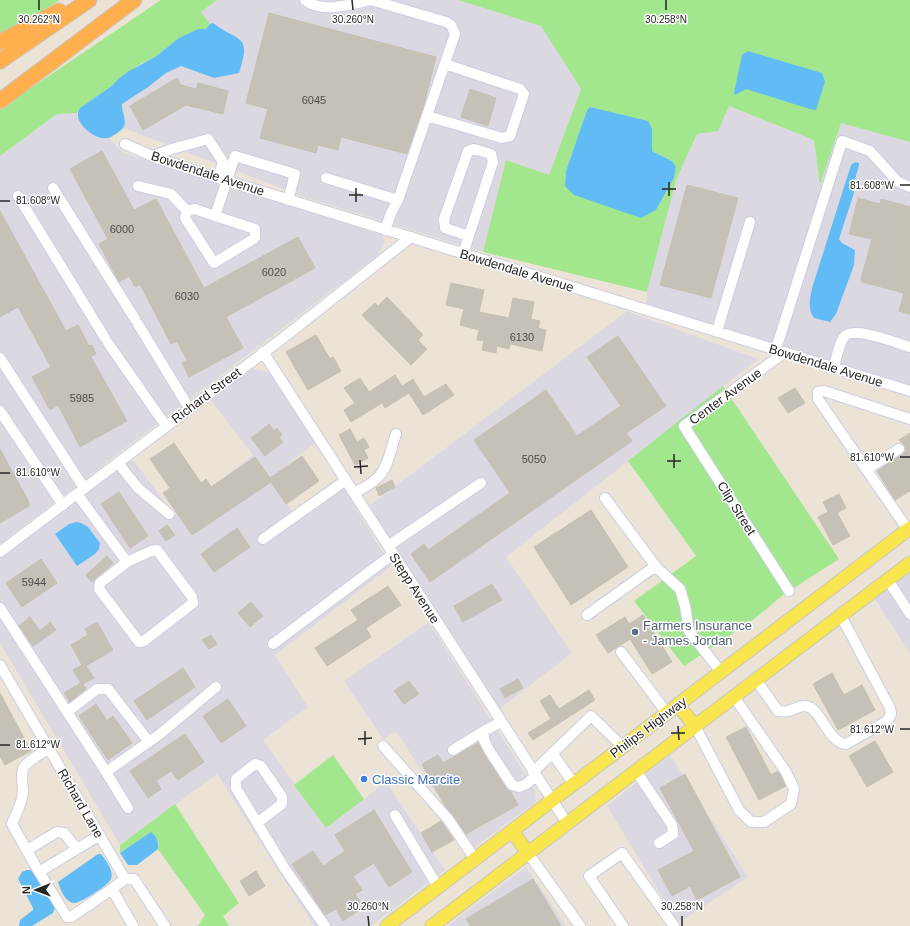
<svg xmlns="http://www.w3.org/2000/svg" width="910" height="926" viewBox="0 0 910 926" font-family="Helvetica,sans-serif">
<rect width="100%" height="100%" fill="#ebe4d6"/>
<!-- industrial -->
<path fill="#dcd8e2" d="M217,0H458L541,26L581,89L549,175L506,160L483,252L307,198L123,128L125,119L122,108V104L148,87L166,73L181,66L193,71L214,78L241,39L222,30L213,23L210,24L201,12Z
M729,106L814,140L820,184L841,123L910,142V387L646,305L647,292L676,180L697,134L718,131Z
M77,113L78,118L95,136L102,139L109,138L124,153L382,235L385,242L377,256L0,544V156L57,114Z
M627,311L758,359L506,557L572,653L498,710L369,506Z
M252,369L269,372L315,443L269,479L295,514L338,479L391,566L275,655L308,707L263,740L326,828L386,782L445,870L371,926H314L217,774L120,845L0,643V558L132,459L175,515L253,455L210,399Z
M910,572V653L874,598Z
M429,622L535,790L536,802L472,849L396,731L383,739L344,681Z
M670,755L748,877L678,923L607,806Z
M526,867L566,926H447Z"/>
<!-- green -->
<path fill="#a2e68e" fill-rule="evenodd" d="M0,0H60L0,36Z
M161,0H217L201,12L210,24L206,29L179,38L155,57L140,64L118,79L113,85L80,108L77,113L57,114L0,156V109Z
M458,0H910V142L841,123L820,185L814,140L729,106L718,131L697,134L676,180L647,292L483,252L506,160L549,175L581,89L541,26ZM590,107L652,129V151L672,161L676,167L674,178L656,210L565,186L566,171L587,110Z
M723,386L839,559L783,595L754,619L684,666L634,601L696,556L628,461Z
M333,755L364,799L326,828L294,785Z
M175,804L239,903L223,916L229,926H198L205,915L158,849L159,844L151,832L120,853V845Z"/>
<!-- water -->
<path fill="#61bcf5" d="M213,23C239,43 252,33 239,73L214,78L181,66L166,73L148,87L122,104C121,112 128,119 123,128C122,130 118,132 116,134C113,135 111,138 108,138C97,141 76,125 78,113C78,112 79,109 80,108L113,85L118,79L129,71L155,57L179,38L198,29H206L210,24Z
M748,51L822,73L825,82L816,110L810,109L746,89L735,95L734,93L742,55Z
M590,107L648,121L652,129V151L672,161L676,167L674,178L656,210L641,218L574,195L565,186L566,171L587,110Z
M855,162L859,163V165L853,187L854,193L839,239L842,243L855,250L854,265L836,314L830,322L814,318C807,308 810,300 812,288L851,165Z
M76,522L81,523L88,527L100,543L99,549L95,554L77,566L55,534L69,524Z
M151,832C157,837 159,842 158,849L137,865H128L120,853Z
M98,854H101C106,861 114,870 111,879C109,885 80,903 75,903C72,903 70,902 69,901C63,897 60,888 58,882Z
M27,870H31L55,907L53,913L32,926H19L20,920L33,910V908L18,879L22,872Z"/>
<!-- building -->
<path fill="#c5c1b7" stroke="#c6c0b0" d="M269,13L436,57L423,108L407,154L341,137L338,150L318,145L316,153L260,138L268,109L246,103Z
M177,78L181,85L196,89L198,83L228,91L223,114L186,105L143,130L130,106Z
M470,89L496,98L488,126L461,117Z
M102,151L134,210L156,199L204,288L298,237L315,268L226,317L243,348L189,377L182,363L187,360L177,341L171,344L140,284L135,287L129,276L119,282L99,244L108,239L70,169Z
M687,185L738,198L711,298L660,285Z
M858,198L880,204L881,199L910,207V314L899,311L904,293L862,282L861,279L872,239L849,234Z
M0,211L66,331L78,325L89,346L92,345L96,354L91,357L127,421L80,447L58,405L50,410L32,377L51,367L18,307L0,317Z
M451,283L484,290L479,312L509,318L513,298L534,302L531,319L540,321L538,328L546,330L542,351L510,344L509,349L497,346L496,353L482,350L484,341L477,340L479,330L460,325L464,309L446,305Z
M387,297L423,335L418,340L427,349L411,365L362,315L375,303L378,306Z
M316,335L330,359L333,357L341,371L308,390L286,352Z
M618,336L666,406L626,433L632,441L430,582L411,554L424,544L428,550L510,493L474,440L546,390L577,436L621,406L587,357Z
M395,375L402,386L413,379L424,397L446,384L454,395L423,415L409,393L385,408L382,403L351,422L344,410L355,403L344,388L360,378L369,392Z
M795,388L805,403L788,413L778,398Z
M269,424L274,431L277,428L282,435L279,437L283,442L265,456L251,438Z
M350,429L357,442L364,438L369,447L364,450L368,458L355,465L339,435Z
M910,433V491L895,500L877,471L906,451L905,446L899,440Z
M174,443L201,483L206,479L211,487L255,457L270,478L302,456L319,481L286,504L271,482L192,535L163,493L170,488L150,459Z
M0,449L29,502V506L0,523Z
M392,480L395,487L379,496L376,488Z
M119,492L148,536L130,548L101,504Z
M839,494L846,508L837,513L850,536L833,545L818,517L828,512L823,502Z
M591,510L628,567L571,605L534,547Z
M167,525L175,535L166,541L159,531Z
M237,528L250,547L214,572L201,554Z
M107,556L113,563L92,582L86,575Z
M41,559L57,583L22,607L6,583Z
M492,584L502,600L463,622L454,606Z
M388,586L401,605L366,628L371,637L327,666L315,648L358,620L351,610Z
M251,602L263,616L250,627L238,613Z
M643,615L672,662L652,674L630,639L608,653L596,635L625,617L629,624Z
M30,617L40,631L50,622L56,630L33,646L19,626Z
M97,622L113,650L86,666L94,678L83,684L86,689L70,702L64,693L81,683L73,670L82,665L71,645L88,635L85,629Z
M211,635L217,644L209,649L202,640Z
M183,668L195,687L147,720L134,701Z
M832,673L844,695L862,685L875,710L838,730L813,684Z
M518,679L523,688L505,698L500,689Z
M409,681L419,694L404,704L394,691Z
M589,690L595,700L533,740L528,733L551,719L540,701L550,695L559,709Z
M0,693L31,751L5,765L0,756Z
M228,699L246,726L221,743L203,716Z
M96,704L107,721L113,716L132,743L108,760L79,716Z
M746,727L771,775L778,771L786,786L759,800L726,737Z
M185,734L204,762L178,780L171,771L156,781L161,789L148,798L130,771Z
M875,741L893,772L867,787L849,756Z
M478,743L484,754L507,789L510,791L518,805L466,834L453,815L445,806L422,764L438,755L443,763Z
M685,774L740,877L697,900L690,886L672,896L658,870L694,851L660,788Z
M374,810L412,872L389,887L374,863L353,876L362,890L355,894L364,907L343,921L336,909L325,915L292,864L313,851L323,866L345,851L335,835Z
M441,821L454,840L432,852L421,833Z
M256,871L265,886L249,896L240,881Z
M533,879L561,926H470L466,919Z"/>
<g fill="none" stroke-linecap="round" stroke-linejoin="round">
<!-- minor casing -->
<g stroke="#cccde1" stroke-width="12">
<path id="minor" d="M305,0C323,14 351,4 371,0
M371,0L446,22L451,25L455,34L398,200
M427,116L502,138L510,136L524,94L520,89L445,64
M125,144L159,159L218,178L910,391
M153,156L172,149L208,139L223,162L218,178
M326,178L398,200L391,213L385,230
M138,186L171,194L187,211
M53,188L135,319
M18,196L105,338
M215,216L255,229V238L214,263L185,218L187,211L195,209L215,216L235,156L295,174L288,200
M463,254L493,162L491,154L474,149L468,151L444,219L445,228L469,236
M138,324L189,408
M717,331L750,222
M108,343L166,426
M776,349L842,141L870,151L898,182L910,187
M263,352L567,823
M785,352L684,426L789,591
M0,358L84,488
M834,367C836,360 839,343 844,337C853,325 896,343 910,347
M0,411L63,505
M118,463L138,488L169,514
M867,469L899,449
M354,493C363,488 373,484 380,475C389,465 391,447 396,434
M77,494L127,562L100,583L99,589L139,642L144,641L193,603L192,597L157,550L151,551L127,562
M605,498L657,568L680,589L685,606L689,631L721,672
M908,530L818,399V392L824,391L910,419
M263,539L346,480
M388,546L481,483
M0,552L283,338L411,237
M888,580L910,614
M0,608L106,772L160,734L216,687
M587,615L650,570L657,568
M273,644L393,554
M621,652L667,713
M0,665L125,879
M756,680L778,711C781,711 785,712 788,711C793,710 800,705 806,706C822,709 827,742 846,744L887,721L891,714L890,708L841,616
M67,712L97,689H108L149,742
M501,722L484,731V740L489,750L512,785L519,787L526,784L536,776
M695,726L739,810L751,822H764L791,804L794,789L786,772L734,697
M383,746L448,819L475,859
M49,748C41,754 30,759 24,767C20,774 23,784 23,792C22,804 16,813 12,824L35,865L67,917H71L112,889
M453,750L484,731
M552,753L574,784
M636,771L672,825L673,834L659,843
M106,772L128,808
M533,772L591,716L623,747
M395,815L438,887
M257,823L282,804V797L261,766L255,764L236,779V788L285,869L325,926
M27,850L57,832L64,833L77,849
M528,853L580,926
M39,872L100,835
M133,926L112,889L125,879H134L165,926
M623,926L589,876L622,853L674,926"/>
</g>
<!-- major casing -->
<g stroke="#c7c7c7" stroke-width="15">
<path id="major" d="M678,705L695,726
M512,831L528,853
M387,926L910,528
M432,926L910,563"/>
</g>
<!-- highway casing -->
<g stroke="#c7c7c7" stroke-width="17">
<path id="highway" d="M0,42L59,11
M0,61L89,0
M0,101L134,0"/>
</g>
<!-- minor -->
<use href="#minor" stroke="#fff" stroke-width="10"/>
<!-- major -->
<use href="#major" stroke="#f9e54d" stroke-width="13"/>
<!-- highway -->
<use href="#highway" stroke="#ffaf4d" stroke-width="15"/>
</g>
<!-- ticks -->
<path fill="none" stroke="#262626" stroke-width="1.5" d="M39,0V10M352,0L353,10M666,0V10M669,182V196M900,185H910M356,188V202M662,189H676M349,195H363M0,201H10M674,454V468M900,457H910M360,460L361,474M667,461H681M354,467L368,466M0,473H10M678,726L679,740M900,729H910M365,731V745M671,733H685M358,739L372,738M0,745H10M368,916L369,926M682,916V926"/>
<!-- markers -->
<circle fill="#5c6f8a" stroke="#fff" stroke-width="1.5" cx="635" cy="632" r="4"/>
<circle fill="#3f7fe0" stroke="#fff" stroke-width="1.5" cx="364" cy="779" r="4"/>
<g text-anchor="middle" stroke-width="3" stroke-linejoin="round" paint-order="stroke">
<!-- number labels -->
<g font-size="11" fill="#4e4d4a">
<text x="314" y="104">6045</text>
<text x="122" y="233">6000</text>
<text x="274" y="276">6020</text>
<text x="187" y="300">6030</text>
<text x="522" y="341">6130</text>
<text x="82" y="402">5985</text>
<text x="534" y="463">5050</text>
<text x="34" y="586">5944</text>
</g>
<!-- street labels -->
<g font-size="13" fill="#262626" stroke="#fff">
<text transform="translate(208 173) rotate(18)" y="5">Bowdendale Avenue</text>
<text transform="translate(517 270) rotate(17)" y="5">Bowdendale Avenue</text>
<text transform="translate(826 365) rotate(17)" y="5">Bowdendale Avenue</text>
<text transform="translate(206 395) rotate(-37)" y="5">Richard Street</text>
<text transform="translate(725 396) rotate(-36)" y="5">Center Avenue</text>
<text transform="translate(737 508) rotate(58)" y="5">Clip Street</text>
<text transform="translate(415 588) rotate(57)" y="5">Stepp Avenue</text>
<text transform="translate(648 727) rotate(-37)" y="5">Philips Highway</text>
<text transform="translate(81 803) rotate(60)" y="5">Richard Lane</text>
</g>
<!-- service labels -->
<g font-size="13" fill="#4e5e75" stroke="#fff" text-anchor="start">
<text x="643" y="630">Farmers Insurance<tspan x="643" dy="15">- James Jordan</tspan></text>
</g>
<!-- shop labels -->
<g font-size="13" fill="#366cbe" stroke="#fff" text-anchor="start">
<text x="372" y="784">Classic Marcite</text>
</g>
</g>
<g font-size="10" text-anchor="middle" fill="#262626" stroke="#fff" stroke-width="3" stroke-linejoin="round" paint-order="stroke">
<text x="39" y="23">30.262°N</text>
<text x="353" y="23">30.260°N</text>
<text x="666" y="23">30.258°N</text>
<text x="872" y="189">81.608°W</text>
<text x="38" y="204">81.608°W</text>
<text x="872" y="461">81.610°W</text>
<text x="38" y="476">81.610°W</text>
<text x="872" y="733">81.612°W</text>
<text x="38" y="748">81.612°W</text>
<text x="368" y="910">30.260°N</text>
<text x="682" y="910">30.258°N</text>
</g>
<!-- north arrow -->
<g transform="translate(36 890) rotate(269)" stroke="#ffffff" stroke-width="3" paint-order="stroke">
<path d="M0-3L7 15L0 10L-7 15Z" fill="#262626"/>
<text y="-6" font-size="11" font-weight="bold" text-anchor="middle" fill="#262626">N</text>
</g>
</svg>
